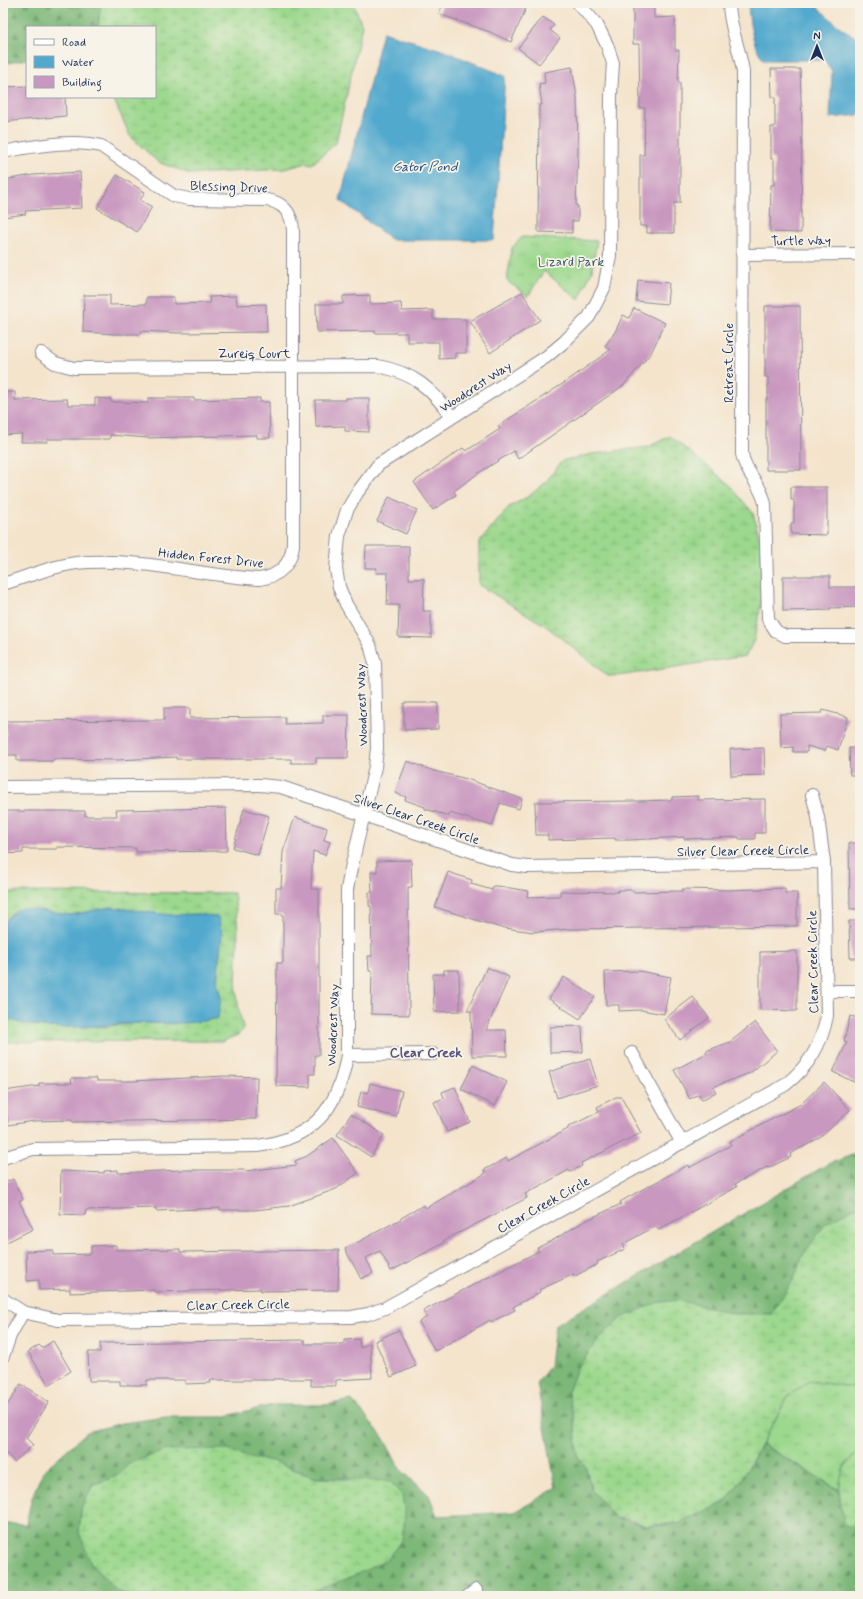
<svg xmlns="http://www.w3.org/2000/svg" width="863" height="1599" viewBox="0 0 863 1599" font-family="Mynerve,sans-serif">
<defs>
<pattern id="grass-tufts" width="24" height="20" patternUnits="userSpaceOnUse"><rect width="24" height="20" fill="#9cd88d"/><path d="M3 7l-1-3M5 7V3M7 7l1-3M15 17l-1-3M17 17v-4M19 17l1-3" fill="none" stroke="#86ba7c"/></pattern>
<pattern id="forest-firs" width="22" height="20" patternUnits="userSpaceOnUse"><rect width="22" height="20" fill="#7db878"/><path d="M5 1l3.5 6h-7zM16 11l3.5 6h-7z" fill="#669666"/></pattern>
<pattern id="wetland-marsh" width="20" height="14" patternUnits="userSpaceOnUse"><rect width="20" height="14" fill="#9cd88d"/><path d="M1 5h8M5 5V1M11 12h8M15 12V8" fill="none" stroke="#86ba7c"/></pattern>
</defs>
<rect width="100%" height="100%" fill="#f7f3e8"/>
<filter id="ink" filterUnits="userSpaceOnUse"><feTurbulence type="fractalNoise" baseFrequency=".025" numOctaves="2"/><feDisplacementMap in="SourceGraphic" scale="8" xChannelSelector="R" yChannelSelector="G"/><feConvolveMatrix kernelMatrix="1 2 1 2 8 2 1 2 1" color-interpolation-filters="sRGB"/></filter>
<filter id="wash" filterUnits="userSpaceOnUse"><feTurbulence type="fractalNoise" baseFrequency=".012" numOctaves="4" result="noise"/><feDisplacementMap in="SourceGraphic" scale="16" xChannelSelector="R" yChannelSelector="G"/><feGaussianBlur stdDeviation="0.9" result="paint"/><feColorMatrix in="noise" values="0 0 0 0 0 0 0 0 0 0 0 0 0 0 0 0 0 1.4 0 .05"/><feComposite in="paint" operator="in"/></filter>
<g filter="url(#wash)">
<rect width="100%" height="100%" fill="#f4e4cc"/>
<!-- grass -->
<path fill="url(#grass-tufts)" stroke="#5c8476" d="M522,237L597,241L592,270L579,300L544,271L528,296L507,281L512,248Z
M809,1381L860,1388V1453C842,1462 842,1471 839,1490L762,1444L788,1396Z"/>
<!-- forest -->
<path fill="url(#forest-firs)" stroke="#4c746b" d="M3,3H101L98,27H27V59L3,64Z
M860,1152V1205L852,1208L803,1255L794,1279L771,1314H735L677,1300L621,1318L600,1338L577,1368L568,1392L574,1418L578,1456L586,1468L592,1491L616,1518L646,1526L678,1523L725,1502L742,1479L762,1444L839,1490L842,1513L854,1528H860V1596H304L326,1587L402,1539L405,1516L349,1478H316L272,1461L249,1458L225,1449L146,1458L129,1464L117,1476L93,1485L82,1506L79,1532L117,1591L131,1596H3V1524H26L32,1497L43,1471L87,1432L122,1423L166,1417H222L272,1405H325L352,1400L383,1437L400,1469L429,1495L437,1516L515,1512L556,1488L537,1383L550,1366L555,1325L828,1164Z"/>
<!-- wetland -->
<path fill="url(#wetland-marsh)" stroke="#5c8476" d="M101,3H353L362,25L336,143L312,164L307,163L284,169L190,174L158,162L130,136L114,100L110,97H155V27H98Z
M670,436L729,484L753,513L762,546V599L754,640L746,656L618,676H608L546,626L479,585V543L509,507L529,496L545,483L562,461L592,454L648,447Z
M10,892L234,893C236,909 238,924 238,940C237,974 233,996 244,1029L238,1035L223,1041L3,1042V1015L4,1017L99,1027L140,1023L175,1024L221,998L217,981L222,933L198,914L168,915L111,907L71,915L55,914L42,910L15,911L5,920L3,928V897Z
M860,1205V1388L809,1381L788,1396L742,1479L725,1502L678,1523L646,1526L631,1520L616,1518L592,1491L586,1468L578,1456L574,1418L568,1392L577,1368L600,1338L621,1318L656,1303L677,1300L735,1314H771L794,1279L803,1255L826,1223Z
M225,1449L249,1458L272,1461L316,1478L390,1481L402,1495L405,1516L402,1539L387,1560L355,1575L304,1596H131L117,1591L91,1564L79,1532L82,1506L93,1485L117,1476L129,1464L166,1450Z
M860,1453V1528L845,1525C839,1499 832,1467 860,1453Z"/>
<!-- water -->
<path fill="#51a9ce" stroke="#366c96" d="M748,3H813L837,25L860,40V115L830,118L832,71L824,60H764C752,46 749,21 748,3Z
M383,32L445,51L505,76L494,240H392L340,200Z
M111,907L168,915L198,914L218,917L222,933L217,981L221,998L218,1018C192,1025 167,1023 140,1023C96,1024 45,1036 4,1017L3,928C6,918 12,912 22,908L71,915Z"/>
<g id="blocks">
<!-- building -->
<path fill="#c998c0" d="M443,3H520L527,6L511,42L490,32L439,14Z
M633,3H654V18L675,17V50H679L678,82H680V203H674V233H647V226H640V155H644L645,108H640L639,44H633Z
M543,17L554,25L550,30L560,38L539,64L518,48Z
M572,67L577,97L578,152L576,206H578V221H572V233L538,232L539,105H542L539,84L545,83L544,72Z
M771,69H800L802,127L801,233L770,232L771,185H774V159H771V127H775V97H772Z
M27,86V97H65L66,116L3,122V87Z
M80,172L82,208L25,211L26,214L3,217V180L33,175Z
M117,175L145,192L140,200L152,207L137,232L97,208Z
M638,280L669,283L667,304L636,301Z
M522,292L540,320L490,353L470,321Z
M84,295H110V305L146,304L147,297H174V304L210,303L209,297L236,296L237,305L266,304L267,332L178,333L141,331V334H115L83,332Z
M370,295V304L401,303L402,311L433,310V319H466V353H455V358L439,359V342H407V333H375V331L317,332L316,304H343V296Z
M765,306H800L801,470H766V398H768V377H765Z
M634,308L665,323L651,353L624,385L518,459L514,451L480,472L454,491L456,495L433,510L414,482L463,448L466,451L500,429L498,426L567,381L610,350L605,346L615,332L623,315L629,318Z
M3,392H15V400L67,399L68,405H95V398L111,399V402L148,403V398H194V400L260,398V402H269L270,438H257V435L148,438L110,435V439H47V442H21L22,434L3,435Z
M346,398H369V432L345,431V426L316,427L315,400H346Z
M791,487H827V535L791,534V523H794V500H791Z
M389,497L417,510L406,534L377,521Z
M366,546H409V579H424L423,611H431V638L398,637L399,605H387L388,573H376L377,568H365Z
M783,576H830V587H860V607L830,608V610L783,611Z
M404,703H438V729L404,730Z
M164,708H190V718L285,717V724L323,723V715H349L348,758H316V763H291V759H176V757L117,760L53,759V761H17V755H6V721L164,720Z
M823,710L848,717L838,750L827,746L825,751L807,746V752H793V747L781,748L780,714L822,713Z
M764,748L765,775L731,776L730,749Z
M849,748H860V775H850Z
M407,761L434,771L467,779L522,799L519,809L500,803L492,826L450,813L449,816L425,809V807L405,800L406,797L395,793Z
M698,796V800L765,799V833H755V839H739V837L684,839V837L630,840H615V838L548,840V835H536L535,802L638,801L672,800V797Z
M226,808L227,851L136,852V848L57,847V849H23V853L3,854V811H85V816H117L116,810Z
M244,809L269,816L258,855L233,848Z
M295,817L327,828L324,840L330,842L325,855L313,851L311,889H319V1055H315V1074H310V1087L276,1086L277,963H283V914H276V888H281L283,852Z
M849,843H860V909H850Z
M411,860L412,887H408L409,1015L371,1014L372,971H369L368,956H372L371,906H369V892H372L371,872H377V861Z
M448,872L472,880L471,884L492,890L493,886H498L528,891L527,897L560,896V891L618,892V890H633V892L682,891V889L729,890L785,888V893H797V926L570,929L533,932L498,927L435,907Z
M849,921H860V958H850Z
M797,951V1011L760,1010V952Z
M487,967L509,977L486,1030H506L507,1056H472L471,1011H467Z
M444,970H459L460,1011L434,1012L433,974H444Z
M639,971L671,977L664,1014L641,1010L619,1011V1005H606L605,972Z
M564,977L595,997L580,1019L549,999Z
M693,997L709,1018L680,1040L664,1019Z
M850,1016L859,1018L860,1016V1085L833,1072L847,1042L844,1041Z
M755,1022L777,1051L750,1073L713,1087L716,1092L702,1100L699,1094L690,1099L674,1070L707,1053L706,1051L730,1042Z
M582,1026L583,1052L550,1053V1027Z
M590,1059L598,1085L557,1098L549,1072Z
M473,1065L507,1082L495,1106L461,1089Z
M224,1076L257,1077L256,1119L72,1122V1120L34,1121L8,1125L4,1091L39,1086V1083H72L71,1078H97V1081H133Z
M824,1082L850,1110L821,1137L790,1154L791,1157L768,1168L767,1167L735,1184L737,1187L658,1230L656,1226L623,1244L625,1249L597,1262L598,1264L575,1276L574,1274L539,1290L540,1292L513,1307L515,1310L491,1322L490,1320L435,1351L419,1322L427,1317L423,1311L539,1251L537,1248L555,1239L583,1222L621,1204L620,1202L632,1195L688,1165L689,1168L731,1145L729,1142L801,1104Z
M370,1083L402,1091L396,1117L357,1107L361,1092L368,1093Z
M455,1087L470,1122L447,1132L434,1102L444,1098L442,1092Z
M616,1097H621L641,1133L581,1163L582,1166L570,1172L569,1170L525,1194L527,1198L443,1241L444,1243L391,1271L380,1251L366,1258L373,1273L361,1279L345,1249L401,1219V1218L424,1205L426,1208L457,1190L486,1173L484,1170L507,1158L508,1161L568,1129V1127L599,1112L597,1107Z
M351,1114L384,1135L371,1157L337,1135Z
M333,1138L358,1173L336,1189L289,1206L255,1210H220V1208L156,1211V1208L119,1209L86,1210L85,1215L60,1214L61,1171L104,1173V1171L118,1170V1173L181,1170H245V1171L297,1165L295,1161L307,1156Z
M13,1179L23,1200L19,1201L33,1229L3,1244V1183Z
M116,1245V1250L180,1249V1252L339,1250L338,1290L261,1291V1289L154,1292V1290L70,1293V1289L39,1290V1280L27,1281L26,1251L53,1250V1255L91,1254V1246Z
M399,1330L416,1366L391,1377L375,1341Z
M359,1339L360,1348L370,1343L372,1378L336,1380V1386H311V1379H273V1380H210L211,1383L185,1384V1380H147V1385H120V1381H89L88,1352H100V1343L305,1340V1344H344V1340Z
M53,1341L71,1371L49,1385L28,1352L39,1345L42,1348Z
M21,1384L49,1402L26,1438L33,1445L14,1462L3,1450V1412Z"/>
</g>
</g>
<g filter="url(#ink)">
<use href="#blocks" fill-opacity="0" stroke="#888a95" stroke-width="1"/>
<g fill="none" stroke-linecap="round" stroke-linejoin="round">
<!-- street casing -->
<g stroke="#888a95" stroke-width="14">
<path id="street" d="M729,3C729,27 740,48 743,72L742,454C745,473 762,485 765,504L768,619L776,631L785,636H860
M3,152C32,146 72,139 101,146L174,196L189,199L266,200C283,202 292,213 293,230V545C291,564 280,576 260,579C203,576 146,559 88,562C59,563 30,576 3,584
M742,255L860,254
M41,353L55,363L74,368L378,366C414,373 431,388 452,417
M3,787L260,785L281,787L512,865L527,867L824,862
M827,991H860
M632,1053L682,1143
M347,1055L433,1054
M3,1158L33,1149L258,1146C313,1138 338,1110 347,1055V890L350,873L375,767L377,748L375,663L370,645L346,604L339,587L336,569L339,536L347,510L357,493L378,465L546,357L564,342L589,317L604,288L610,256L611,94L613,63L607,45L597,25L578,3
M3,1299L23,1312L58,1320L352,1317L368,1314L385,1308L785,1085C809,1066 821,1046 827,1016L824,862L818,817L812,795
M3,1356L10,1336L23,1312
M468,1596L476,1590"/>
</g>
<!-- street -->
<use href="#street" stroke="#fff" stroke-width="12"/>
</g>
</g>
<g text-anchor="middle" stroke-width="3.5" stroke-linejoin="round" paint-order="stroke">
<!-- street labels -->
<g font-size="13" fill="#1b2f5e" stroke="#f7f3e8">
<text transform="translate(229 186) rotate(2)" y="5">Blessing Drive</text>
<text transform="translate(801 240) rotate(-1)" y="5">Turtle Way</text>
<text x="254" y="358">Zureiq Court</text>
<text transform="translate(728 363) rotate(-90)" y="5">Retreat Circle</text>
<text transform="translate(475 386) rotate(-33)" y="5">Woodcrest Way</text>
<text transform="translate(211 557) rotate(6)" y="5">Hidden Forest Drive</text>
<text transform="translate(361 705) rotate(-92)" y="5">Woodcrest Way</text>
<text transform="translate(417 818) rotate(19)" y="5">Silver Clear Creek Circle</text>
<text transform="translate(743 850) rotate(-1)" y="5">Silver Clear Creek Circle</text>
<text transform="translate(812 962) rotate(-91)" y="5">Clear Creek Circle</text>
<text transform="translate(332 1025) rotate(-88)" y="5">Woodcrest Way</text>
<text transform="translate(543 1204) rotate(-29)" y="5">Clear Creek Circle</text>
<text transform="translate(238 1304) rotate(-1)" y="5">Clear Creek Circle</text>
</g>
<!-- park labels -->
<g font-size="13" fill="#3b596a" stroke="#f7f3e8">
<text x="571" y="266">Lizard Park</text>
</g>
<!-- water labels -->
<g font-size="14" font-style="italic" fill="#2b5480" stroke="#f7f3e8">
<text x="425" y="171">Gator Pond</text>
</g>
<!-- neighbourhood labels -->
<g font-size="14" font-weight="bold" fill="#585480" stroke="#f7f3e8">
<text x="426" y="1057">Clear Creek</text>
</g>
</g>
<!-- margin -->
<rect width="863" height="1599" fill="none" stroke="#f7f3e8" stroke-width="16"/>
<!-- legend -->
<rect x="26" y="26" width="130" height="72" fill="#f7f3e8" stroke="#9fa5b1"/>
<rect x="34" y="39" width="20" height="6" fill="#ffffff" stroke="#9fa5b1"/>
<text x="62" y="46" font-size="12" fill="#1b2f5e">Road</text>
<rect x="34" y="56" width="20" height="12" fill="#51a9ce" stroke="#9fa5b1"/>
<text x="62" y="66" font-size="12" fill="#1b2f5e">Water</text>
<rect x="34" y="76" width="20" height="12" fill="#c998c0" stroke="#9fa5b1"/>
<text x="62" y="86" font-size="12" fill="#1b2f5e">Building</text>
<!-- north arrow -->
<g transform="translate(817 46)" stroke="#f7f3e8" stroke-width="3" paint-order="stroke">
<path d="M0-3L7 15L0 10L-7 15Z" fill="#1b2f5e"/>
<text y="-6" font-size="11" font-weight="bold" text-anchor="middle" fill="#1b2f5e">N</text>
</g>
</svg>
